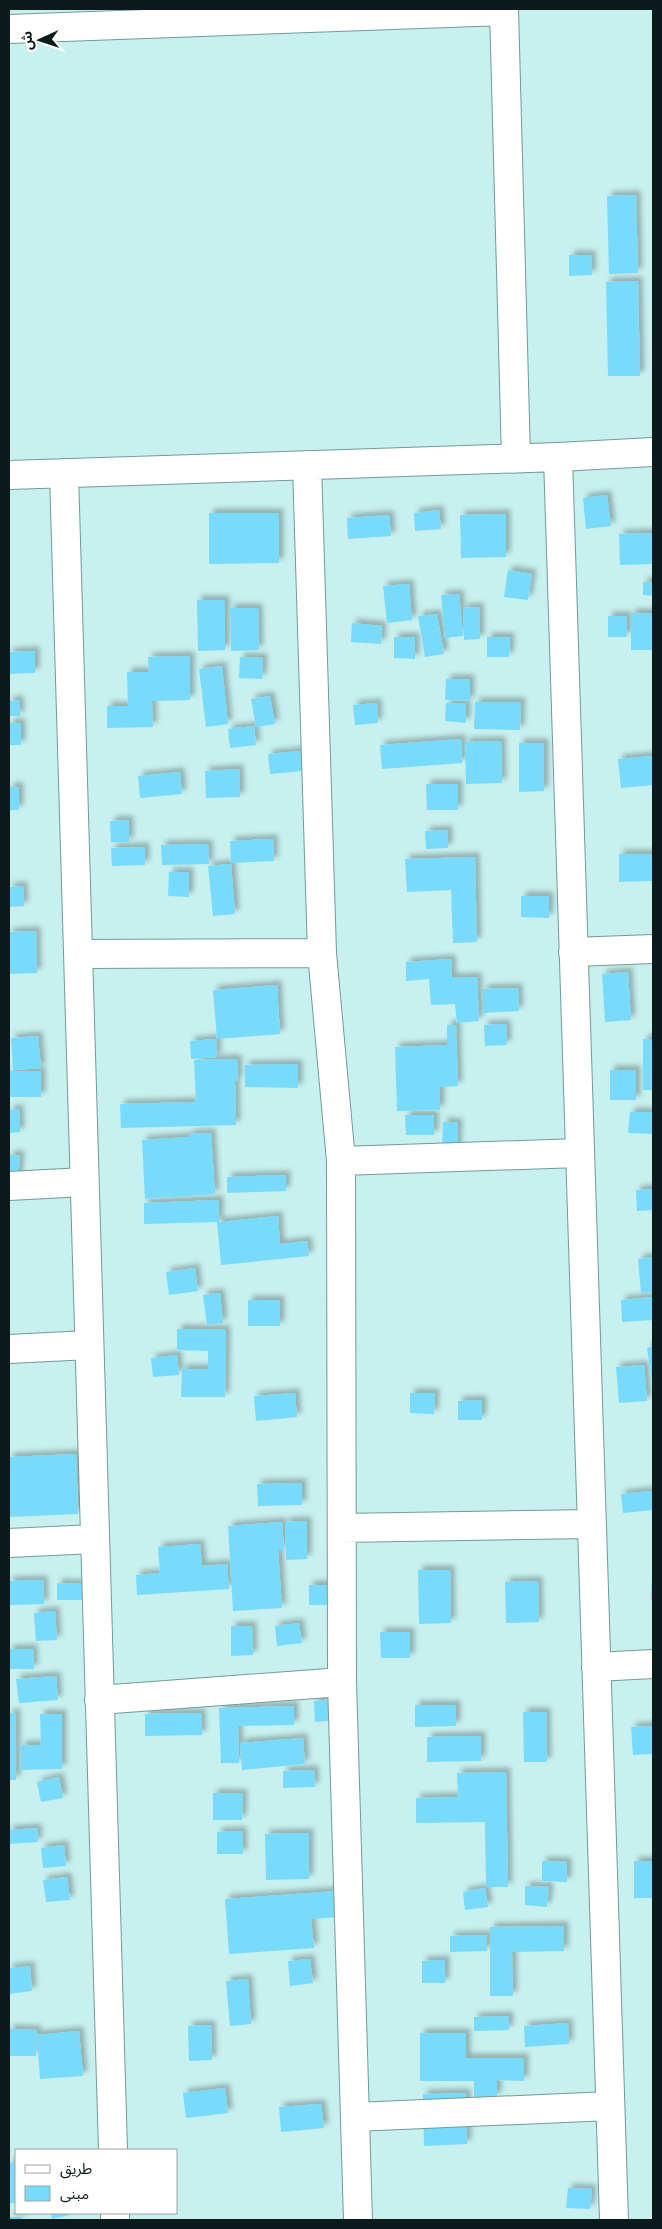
<svg xmlns="http://www.w3.org/2000/svg" width="662" height="2229" viewBox="0 0 662 2229" font-family="'Work Sans','Noto Sans Arabic',sans-serif">
<defs>
<filter id="shadow"><feDropShadow dx="4.5" dy="-4.5" stdDeviation="2.5" flood-color="#0004"/></filter>
</defs>
<rect width="100%" height="100%" fill="#c7f0ee"/>
<!-- building -->
<path fill="#79dbfb" filter="url(#shadow)" d="M636,195L638,273L609,274L607,196Z
M569,255H591L592,275L569,276Z
M638,281L640,376H608L606,282Z
M607,495L611,526L586,529L583,498Z
M439,510L441,529L415,531L414,513Z
M209,513H279V563L209,564Z
M506,514V557L461,558L460,515Z
M389,515L391,536L348,539L347,518Z
M653,533V564L620,565L619,534Z
M508,570L532,574L528,600L504,597Z
M643,582H653V596L643,595Z
M409,584L412,620L387,623L383,586Z
M459,594L463,636L445,638L441,595Z
M197,600H225V650L198,651Z
M479,607L480,639L464,640L463,608Z
M230,608H258L259,650L231,651Z
M631,613H653V650H631Z
M437,614L444,654L425,657L418,616Z
M608,616H627V637H608Z
M352,623L382,626L381,644L351,642Z
M394,637H415V659L394,658Z
M487,637H510L509,657H487Z
M35,651V673L9,674V652Z
M190,656V700L152,701L153,727L107,728V706H128L127,672H149L148,657Z
M240,657L263,658L262,679L239,678Z
M222,666L228,724L206,727L199,669Z
M446,679H470V701L445,700Z
M270,696L275,724L256,727L251,699Z
M19,700L20,716H9V701Z
M475,702H521L520,730L474,729Z
M377,703L378,723L355,725L353,705Z
M446,703L466,704V723L445,721Z
M9,723H21V745H9Z
M254,726L256,745L230,748L228,729Z
M461,739L462,763L382,769L380,745Z
M501,741L502,783L466,784L465,742Z
M519,743H544V791L519,792Z
M300,751L302,771L270,774L268,754Z
M653,756V785L621,788L618,759Z
M239,769L240,797L206,798L205,771Z
M180,772L182,794L140,798L138,776Z
M426,784H458V810H427Z
M9,787H19V810H9Z
M129,820V842H111L110,821Z
M448,830V848L426,849L425,831Z
M273,839L274,861L231,863L230,841Z
M208,844L209,864L162,865L161,845Z
M145,847V865L112,866L111,848Z
M619,854H653V881L619,882Z
M475,857L477,942L453,943L451,890L407,892L405,859Z
M231,864L235,914L213,916L208,866Z
M169,872H189V897L168,896Z
M23,886L24,906L9,907V887Z
M521,896H549V918L521,917Z
M36,931L37,973L9,974V932Z
M451,959L452,978L477,977L479,1021L457,1023L455,1004L431,1005L429,979L406,981V962Z
M628,972L631,1020L605,1022L602,974Z
M277,985L280,1034L217,1039L213,990Z
M518,988L519,1011L483,1013V989Z
M506,1024L507,1045L485,1046L484,1025Z
M447,1025H456L458,1086L440,1087V1110L397,1111L395,1047L447,1045Z
M38,1036L41,1068L13,1070L11,1038Z
M216,1039L217,1057L191,1059L190,1041Z
M643,1039H653V1090H643Z
M237,1059L238,1081H235L236,1125L121,1128L120,1104L196,1102L194,1060Z
M298,1064V1088L245,1087V1065Z
M610,1070H636V1100H610Z
M9,1071H41V1097H9Z
M19,1109L20,1132L9,1133V1110Z
M630,1112H653V1134L628,1133Z
M405,1115H434V1135H406Z
M443,1122L458,1123L457,1151L442,1150Z
M211,1133L215,1194L145,1199L142,1140L189,1137V1134Z
M9,1155H20L18,1181L9,1180Z
M286,1175V1191L227,1193V1177Z
M653,1189V1210L637,1211L636,1190Z
M219,1200V1222L278,1216L280,1244L307,1241L309,1256L221,1265L217,1222L144,1224V1203Z
M653,1257V1292L641,1293L638,1259Z
M195,1268L198,1291L169,1295L166,1272Z
M220,1293L223,1323L207,1325L203,1295Z
M653,1297V1320L622,1322L621,1300Z
M248,1300H280V1326H248Z
M177,1329L226,1330L225,1397H181L182,1369H208V1351L177,1350Z
M653,1346V1381L652,1382L647,1348Z
M177,1355L179,1375L153,1377L151,1358Z
M644,1365L647,1401L619,1403L616,1367Z
M295,1393L297,1417L256,1421L254,1396Z
M410,1393H435L434,1414L410,1413Z
M482,1400V1420H458V1401Z
M76,1454L78,1514L9,1517V1457Z
M302,1483V1505L258,1506L257,1484Z
M651,1491L653,1510L623,1513L621,1494Z
M307,1521V1559L286,1560L285,1522Z
M282,1522L284,1550H278L282,1608L233,1611L228,1526Z
M200,1544L202,1566L227,1564L229,1589L137,1595L136,1575L160,1573L158,1547Z
M418,1570H450L451,1623L419,1624Z
M652,1573L653,1574V1600H651Z
M43,1580L44,1604L9,1605V1581Z
M538,1581L539,1622L506,1623L505,1582Z
M57,1583L83,1584L82,1600H57Z
M309,1585H330V1605H309Z
M55,1611L57,1640L36,1641L34,1613Z
M299,1623L302,1643L277,1646L275,1626Z
M231,1626H252L253,1655L231,1656Z
M380,1632H410V1658H381Z
M9,1649H33L34,1669H9Z
M56,1676L58,1700L19,1703L16,1679Z
M335,1699L337,1720L315,1722L314,1701Z
M415,1705H456V1726L415,1727Z
M294,1706V1725L238,1726L239,1763H221L219,1708Z
M523,1712H546L547,1762H524Z
M9,1713H16V1780H9Z
M201,1713L202,1735L145,1736V1714Z
M40,1714H62V1769L21,1770V1745H41Z
M653,1726V1754L633,1755L631,1727Z
M481,1736V1761L427,1762V1737Z
M303,1738L305,1764L242,1770L240,1743Z
M314,1770L315,1787L283,1788V1771Z
M506,1772L508,1887H486L485,1822L416,1823V1798L458,1797L457,1773Z
M59,1777L63,1798L41,1802L37,1782Z
M213,1793L243,1794L242,1820H213Z
M37,1828L38,1842L9,1844V1830Z
M242,1831L243,1854H217V1832Z
M309,1833V1879L266,1880L265,1834Z
M64,1845L66,1866L43,1868L41,1848Z
M542,1861L567,1862V1882L542,1881Z
M634,1861H653V1898H634Z
M67,1877L70,1900L46,1902L43,1880Z
M525,1886L549,1887L547,1907L525,1905Z
M485,1888L488,1907L465,1910L463,1892Z
M337,1891L339,1917L311,1919L314,1948L229,1954L225,1899Z
M564,1926V1951L512,1952L513,1996H490V1927Z
M487,1935V1951L450,1952V1936Z
M310,1959L313,1983L290,1986L288,1961Z
M445,1960V1983H422V1961Z
M30,1966L32,1991L9,1994V1968Z
M248,1979L251,2024L230,2026L226,1981Z
M509,2016V2030L474,2031V2017Z
M568,2023L569,2044L525,2047L524,2026Z
M211,2025L212,2060L189,2061L188,2026Z
M9,2029L37,2030L36,2056H9Z
M79,2031L83,2076L40,2079L37,2035Z
M420,2033H466V2058H524V2081L497,2080V2097H474V2081H420Z
M225,2088L228,2113L186,2118L183,2093Z
M466,2093L467,2144L424,2146L423,2094Z
M321,2104L324,2128L281,2132L279,2107Z
M9,2163H16V2203H9Z
M568,2188L592,2189L590,2209L566,2208Z
M51,2213H69V2215L52,2219Z
M9,2217H22V2220H9Z"/>
<g fill="none" stroke-linecap="round" stroke-linejoin="round">
<!-- street casing -->
<g stroke="#739a98" stroke-width="30">
<path id="street" d="M504,9L516,458
M9,29L504,11
M558,457L614,2220
M307,465L322,953L341,1161L342,1682L358,2220
M64,473L113,2150
M9,475L558,457L653,452
M573,952L653,949
M78,954L322,953
M341,1161L579,1153
M9,1186L84,1182
M9,1349L89,1345
M342,1528L591,1524
M9,1543L94,1539
M596,1667L653,1664
M99,1700L342,1682
M355,2117L610,2106
M115,2213V2220"/>
</g>
<!-- street -->
<use href="#street" stroke="#fff" stroke-width="28"/>
</g>
<!-- border -->
<rect width="662" height="2229" fill="none" stroke="#0b1a1a" stroke-width="20"/>
<!-- legend -->
<rect x="15" y="2149" width="162" height="65" fill="#ffffff" stroke="#9da3a3"/>
<rect x="25" y="2165" width="25" height="8" fill="#ffffff" stroke="#9da3a3"/>
<text x="60" y="2174" font-size="15" fill="#0b1a1a">طريق</text>
<rect x="25" y="2186" width="25" height="15" fill="#79dbfb" stroke="#9da3a3"/>
<text x="60" y="2199" font-size="15" fill="#0b1a1a">مبنى</text>
<!-- north arrow -->
<g transform="translate(40 40) rotate(267)" stroke="#ffffff" stroke-width="4" paint-order="stroke">
<path d="M0-4L9 19L0 12L-9 19Z" fill="#0b1a1a"/>
<text y="-8" font-size="14" font-weight="bold" text-anchor="middle" fill="#0b1a1a">ش</text>
</g>
</svg>
